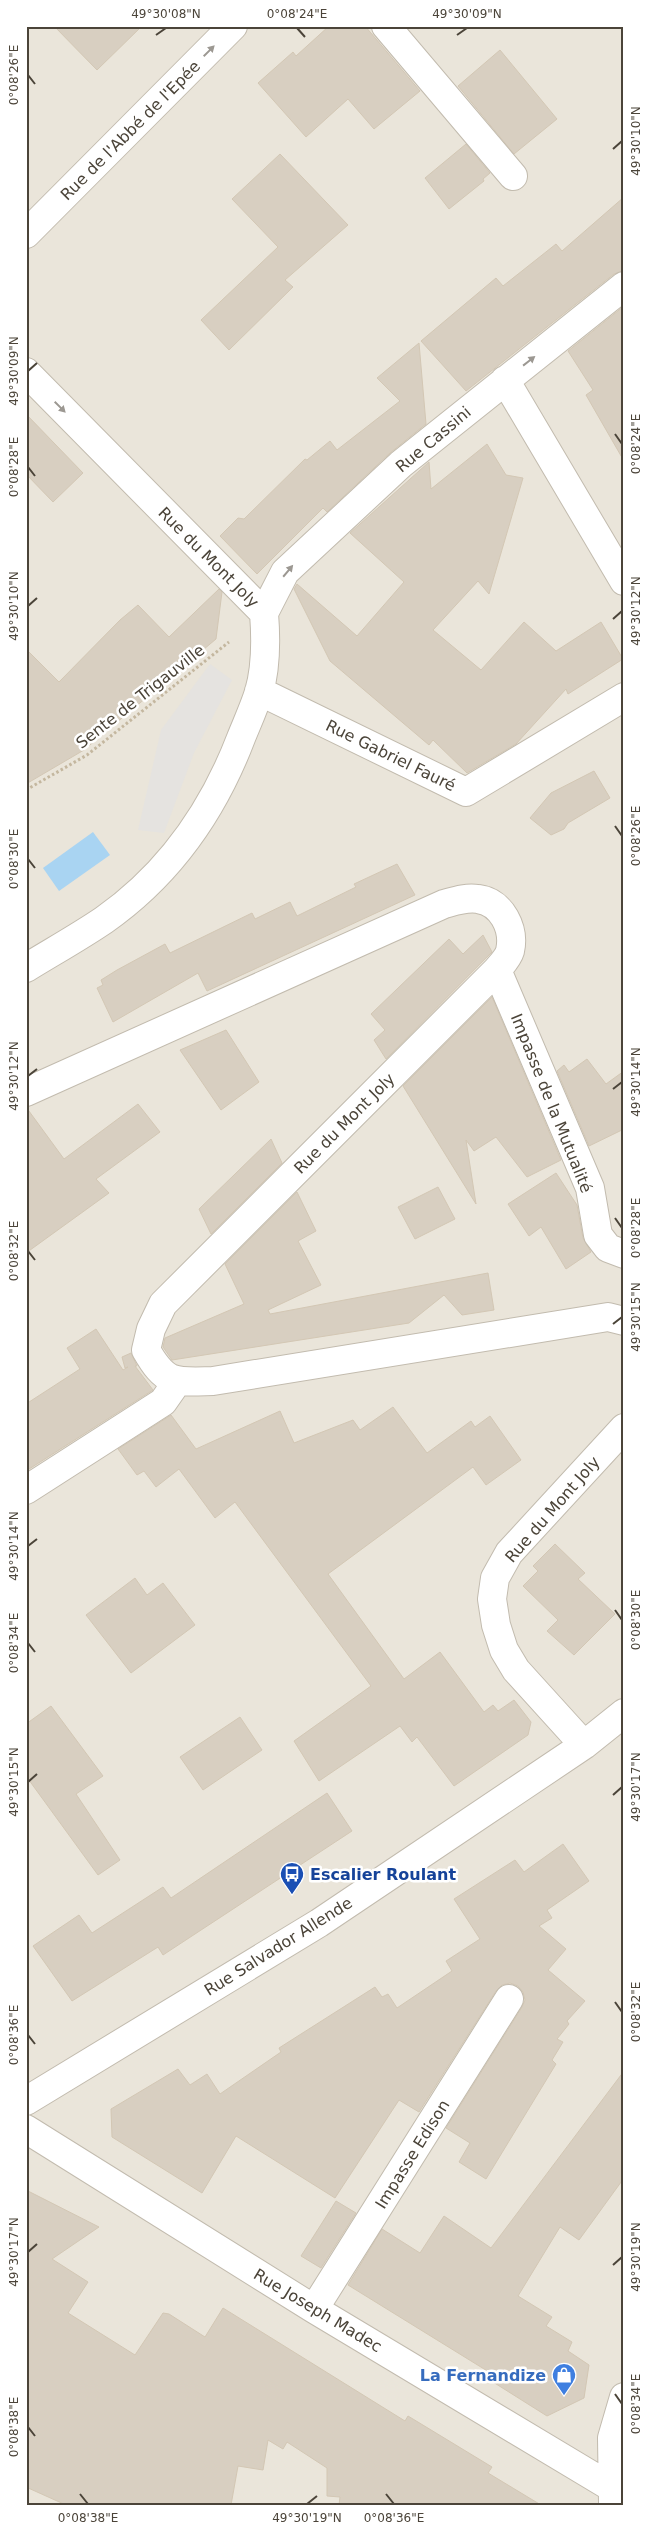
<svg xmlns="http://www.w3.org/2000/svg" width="650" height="2531" viewBox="0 0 650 2531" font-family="'DejaVu Sans',sans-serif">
<rect width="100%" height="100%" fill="#f6f3ec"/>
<!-- residential -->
<path fill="#eae5da" d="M26,26H624V2505H26Z"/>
<!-- parking -->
<path fill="#e5e3e0" d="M210,664L232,680L194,753L164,833L138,830L161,730Z"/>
<!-- water -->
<path fill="#a9d4f2" d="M93,832L110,855L59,891L43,868Z"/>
<!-- building -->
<path fill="#d8cfc1" stroke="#d3c7b4" d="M54,26H142L97,70Z
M329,26H365L420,91L374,129L348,99L306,137L258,83L293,52L296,56Z
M500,50L557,119L514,154L458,86Z
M466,144L490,173L483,179L484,181L449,209L425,178Z
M280,154L348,225L285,280L293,287L229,350L201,320L278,247L232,199Z
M624,197V271L614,274L466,391L421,341L496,278L503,286L556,244L562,251Z
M624,306V461L586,395L593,390L568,351Z
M419,343L426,424L390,453L327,512L323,508L257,574L220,536L238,518L244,519L305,459L307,460L330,441L337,450L400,401L377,378Z
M26,414L83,473L53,502L26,474Z
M487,444L506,475L523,478L489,594L478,581L433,630L481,670L524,622L556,651L601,622L623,659L568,694L566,689L516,744L467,773L433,740L429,745L330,661L294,589L297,584L357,636L404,582L350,533L429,462L431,489Z
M219,589L222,592L216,639L84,750L26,784V649L59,682L120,620L138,605L169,637Z
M594,771L610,798L568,823L564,829L551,835L530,818L551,793Z
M397,864L415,895L207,991L198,973L113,1022L97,988L103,985L101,980L117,970L165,944L170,953L252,913L255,919L290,902L297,916L356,887L354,884Z
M483,935L492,952L386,1059L374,1040L385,1030L371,1014L449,939L463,954Z
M492,997L561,1160L527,1177L496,1137L474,1151L466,1140L476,1204L403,1086Z
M226,1030L259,1082L221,1110L180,1050Z
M587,1059L606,1084L624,1071V1129L589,1146L557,1071L564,1065L569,1072Z
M138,1104L160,1132L96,1179L109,1193L26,1253V1107L64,1159Z
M271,1139L282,1163L211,1234L199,1209Z
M556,1173L577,1205L583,1238L591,1252L566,1269L541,1227L529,1236L508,1204Z
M438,1187L455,1219L415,1239L398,1207Z
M297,1192L316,1231L298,1241L321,1285L268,1310L270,1314L488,1273L494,1310L462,1315L444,1295L409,1323L172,1360L163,1347L165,1338L244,1304L225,1264Z
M96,1329L123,1370L128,1367L125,1368L122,1357L131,1353L137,1366H135L153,1390L26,1471V1404L80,1369L67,1348Z
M393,1407L427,1453L471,1421L475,1427L490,1416L521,1460L486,1485L473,1467L328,1574L404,1679L440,1652L484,1712L493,1705L498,1711L514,1700L531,1722L528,1735L454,1786L417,1737L412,1742L400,1726L319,1781L294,1741L371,1686L235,1502L215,1518L179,1469L156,1487L144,1471L137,1475L118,1449L171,1415L196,1449L280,1411L294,1443L353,1420L360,1430Z
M555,1544L585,1573L578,1579L615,1614L574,1655L547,1631L558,1620L523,1586L538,1571L533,1566Z
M135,1578L147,1595L163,1583L195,1625L131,1673L86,1615Z
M51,1706L103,1776L76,1794L120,1860L98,1875L26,1776V1724Z
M240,1717L262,1750L203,1790L180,1757Z
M327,1793L352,1831L163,1955L158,1947L72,2001L33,1946L79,1915L92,1933L163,1887L171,1898Z
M563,1844L589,1881L547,1910L552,1918L539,1926L566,1949L548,1970L585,2001L567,2021L569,2024L557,2039L563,2042L552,2060L556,2064L486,2179L459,2162L470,2143L446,2128L522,2007L525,2000L523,1992L518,1986L510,1983L502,1985L496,1991L419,2112L399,2100L335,2198L236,2136L202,2193L112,2137L111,2109L178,2069L190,2085L207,2074L220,2094L281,2052L279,2048L375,1987L382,1997L388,1994L397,2008L452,1971L446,1961L480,1939L454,1899L515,1860L524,1872Z
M624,2071V2178L579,2240L560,2227L518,2296L552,2317L546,2326L572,2342L568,2351L589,2365L584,2398L547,2416L493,2382L497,2377L348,2285L382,2229L420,2253L444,2216L491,2248Z
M26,2190L99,2227L52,2259L88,2282L68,2313L135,2355L163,2313L169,2314L205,2337L223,2308L405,2421L408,2416L492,2467L488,2473L541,2505H339L340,2497L327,2496V2468L287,2442L283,2449L268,2440L263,2470L238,2466L231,2505H66L26,2487Z
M336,2201L356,2213L321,2268L301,2256Z"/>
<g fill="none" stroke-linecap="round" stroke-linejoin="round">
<!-- minor casing -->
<g stroke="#c2bbae" stroke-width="30">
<path id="minor" d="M386,26L513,176
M26,234L233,26
M26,372L264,613C266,638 266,668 259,692C254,708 247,723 241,738C213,811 168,875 104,920C79,937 52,952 26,968
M505,380L624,581
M264,613L285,572L401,464L624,286
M259,691L466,792L624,697
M497,970L590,1188L598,1235L608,1248L624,1254
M26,1092L444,904C455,901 466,897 478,899C502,902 515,929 510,951C508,958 501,965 497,970L163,1304L151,1329L146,1350C166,1385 175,1382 213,1381L608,1317L624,1321
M26,1490L163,1402L177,1382
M584,1745L516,1670L504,1650L496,1625L492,1599L495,1578L509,1553L624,1428
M26,2101L319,1923L584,1745L624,1713
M26,2129L314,2309L611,2487
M314,2309L509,1999
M613,2503L612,2438L624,2397"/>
</g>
<!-- path -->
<path stroke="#c4b79f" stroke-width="3" stroke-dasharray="2.5 2.5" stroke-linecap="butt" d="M26,790L87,755L229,642"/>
<!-- minor -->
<use href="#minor" stroke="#fff" stroke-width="28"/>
</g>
<!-- one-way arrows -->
<defs><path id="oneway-solid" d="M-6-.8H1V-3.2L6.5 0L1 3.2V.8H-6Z" transform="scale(1.25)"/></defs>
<g fill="#9c9892">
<use href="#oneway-solid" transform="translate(209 51) rotate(-45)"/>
<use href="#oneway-solid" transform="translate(529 361) rotate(-38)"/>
<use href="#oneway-solid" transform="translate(60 407) rotate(45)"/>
<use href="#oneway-solid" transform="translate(288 571) rotate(-50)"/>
</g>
<!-- ticks -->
<path fill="none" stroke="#4b4439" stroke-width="2" d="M297,28L305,37M156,35L166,28M457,35L467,28M28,75L35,84M613,149L622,141M28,371L37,363M615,434L622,444M28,467L35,476M28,606L37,598M613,619L622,611M615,826L622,836M28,859L35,868M28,1076L37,1069M613,1089L622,1082M615,1218L622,1228M28,1251L35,1260M613,1324L622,1317M28,1546L37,1539M615,1610L622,1620M28,1643L35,1652M28,1782L37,1774M613,1795L622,1787M615,2002L622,2012M28,2035L35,2044M28,2252L37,2244M613,2265L622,2257M615,2394L622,2404M28,2427L35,2436M80,2494L88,2504M386,2494L394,2504M307,2504L317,2496"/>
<!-- icons -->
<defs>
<g id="bus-pin" transform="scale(1.25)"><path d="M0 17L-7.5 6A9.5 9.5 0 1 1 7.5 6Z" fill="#1a4fb4" stroke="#fff"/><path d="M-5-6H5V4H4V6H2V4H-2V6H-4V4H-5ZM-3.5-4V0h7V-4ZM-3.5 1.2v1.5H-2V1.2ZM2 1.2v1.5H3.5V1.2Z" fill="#fff"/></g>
<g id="shop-pin" transform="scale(1.25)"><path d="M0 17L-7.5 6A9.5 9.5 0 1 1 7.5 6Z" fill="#3f7fe0" stroke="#fff"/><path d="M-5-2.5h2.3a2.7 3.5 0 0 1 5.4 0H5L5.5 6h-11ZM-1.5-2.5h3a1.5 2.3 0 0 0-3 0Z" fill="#fff"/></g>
</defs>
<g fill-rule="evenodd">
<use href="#bus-pin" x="292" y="1874"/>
<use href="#shop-pin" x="564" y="2375"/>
</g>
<g text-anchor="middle" stroke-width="5" stroke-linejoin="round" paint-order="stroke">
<!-- street labels -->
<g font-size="16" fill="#4b4439" stroke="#fff">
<text transform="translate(130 130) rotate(-45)" y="6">Rue de l'Abbé de l'Epée</text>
<text transform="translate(433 439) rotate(-40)" y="6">Rue Cassini</text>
<text transform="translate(209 557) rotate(45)" y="6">Rue du Mont Joly</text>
<text transform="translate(140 696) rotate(-38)" y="6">Sente de Trigauville</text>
<text transform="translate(391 755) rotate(26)" y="6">Rue Gabriel Fauré</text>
<text transform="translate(552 1103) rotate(68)" y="6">Impasse de la Mutualité</text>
<text transform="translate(344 1123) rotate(-45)" y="6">Rue du Mont Joly</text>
<text transform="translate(552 1509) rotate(-49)" y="6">Rue du Mont Joly</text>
<text transform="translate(278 1946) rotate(-32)" y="6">Rue Salvador Allende</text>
<text transform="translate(412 2154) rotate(-58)" y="6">Impasse Edison</text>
<text transform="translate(318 2310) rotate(31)" y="6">Rue Joseph Madec</text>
</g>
<!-- transit labels -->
<g font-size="16" font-weight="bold" fill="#164399" stroke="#fff" text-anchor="start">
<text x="310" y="1880">Escalier Roulant</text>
</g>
<!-- shop labels -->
<g font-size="16" font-weight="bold" fill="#366cbe" stroke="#fff" text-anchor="end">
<text x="546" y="2381">La Fernandize</text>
</g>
</g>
<!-- border -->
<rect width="650" height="2531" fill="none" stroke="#ffffff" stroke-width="55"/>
<rect x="28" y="28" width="594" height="2476" fill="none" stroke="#4b4439" stroke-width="2"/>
<g font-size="12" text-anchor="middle" fill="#4b4439">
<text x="166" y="18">49°30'08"N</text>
<text x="297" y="18">0°08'24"E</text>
<text x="467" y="18">49°30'09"N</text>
<text transform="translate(14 75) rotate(-90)" y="4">0°08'26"E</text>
<text transform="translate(636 141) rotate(-90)" y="4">49°30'10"N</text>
<text transform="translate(14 371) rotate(-90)" y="4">49°30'09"N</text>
<text transform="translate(636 444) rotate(-90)" y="4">0°08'24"E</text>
<text transform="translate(14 467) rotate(-90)" y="4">0°08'28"E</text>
<text transform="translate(14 606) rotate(-90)" y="4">49°30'10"N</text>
<text transform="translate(636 611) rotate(-90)" y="4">49°30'12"N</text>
<text transform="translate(636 836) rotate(-90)" y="4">0°08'26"E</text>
<text transform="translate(14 859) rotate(-90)" y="4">0°08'30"E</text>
<text transform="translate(14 1076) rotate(-90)" y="4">49°30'12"N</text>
<text transform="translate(636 1082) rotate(-90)" y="4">49°30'14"N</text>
<text transform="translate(636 1228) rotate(-90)" y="4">0°08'28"E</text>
<text transform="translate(14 1251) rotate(-90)" y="4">0°08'32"E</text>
<text transform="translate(636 1317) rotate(-90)" y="4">49°30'15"N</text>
<text transform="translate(14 1546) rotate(-90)" y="4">49°30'14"N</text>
<text transform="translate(636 1620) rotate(-90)" y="4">0°08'30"E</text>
<text transform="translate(14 1643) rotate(-90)" y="4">0°08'34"E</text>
<text transform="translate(14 1782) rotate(-90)" y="4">49°30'15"N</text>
<text transform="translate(636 1787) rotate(-90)" y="4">49°30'17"N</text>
<text transform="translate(636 2012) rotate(-90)" y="4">0°08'32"E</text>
<text transform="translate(14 2035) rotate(-90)" y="4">0°08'36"E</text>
<text transform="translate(14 2252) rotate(-90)" y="4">49°30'17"N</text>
<text transform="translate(636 2257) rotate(-90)" y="4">49°30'19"N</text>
<text transform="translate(636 2404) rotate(-90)" y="4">0°08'34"E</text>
<text transform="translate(14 2427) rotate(-90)" y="4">0°08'38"E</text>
<text x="88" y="2522">0°08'38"E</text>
<text x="307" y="2522">49°30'19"N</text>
<text x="394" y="2522">0°08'36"E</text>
</g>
</svg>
